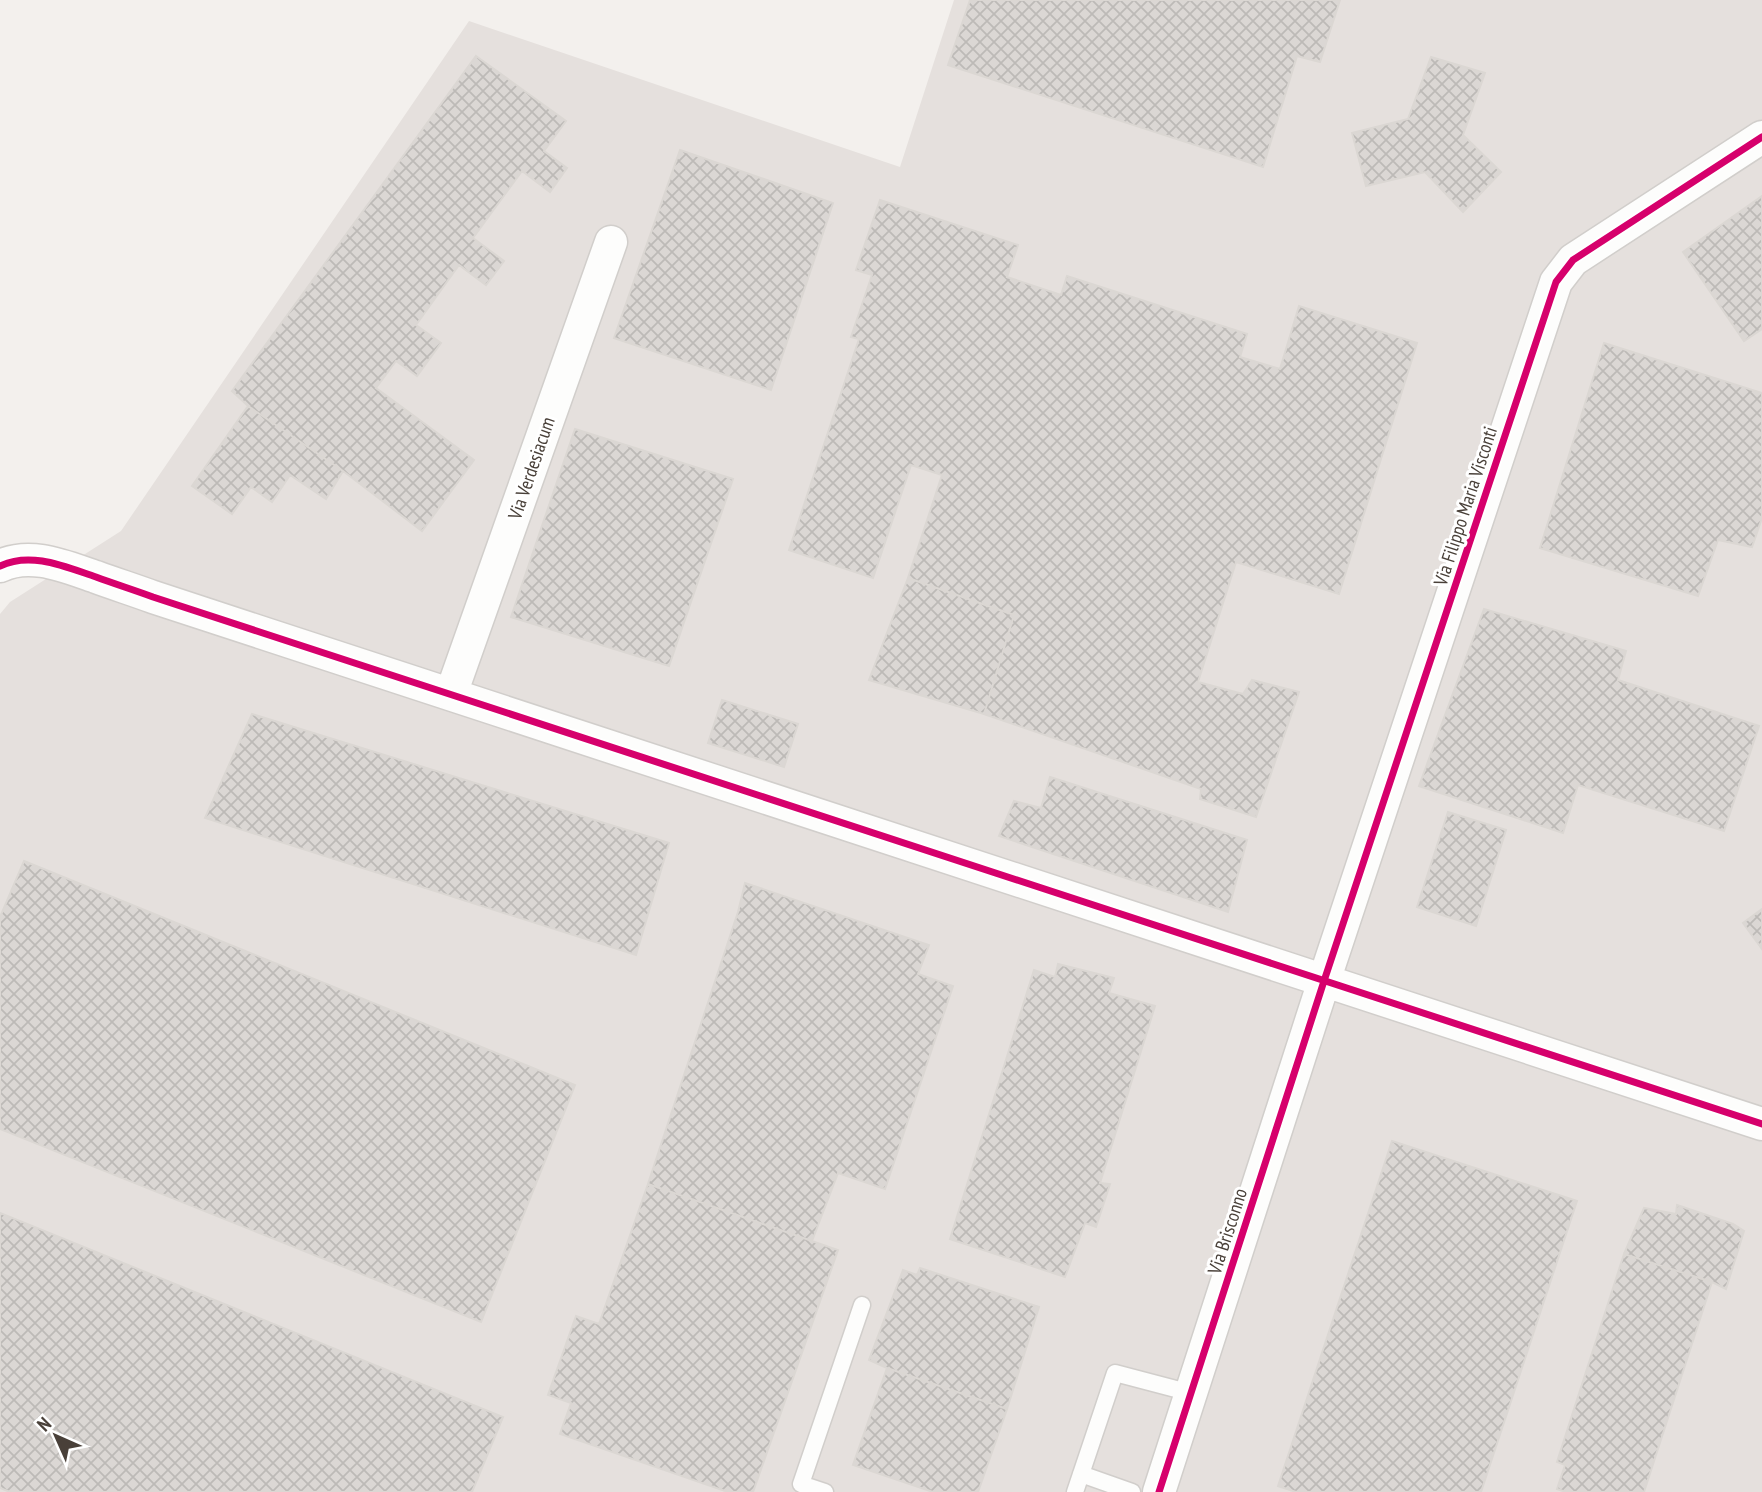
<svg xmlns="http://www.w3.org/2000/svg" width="1762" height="1492" viewBox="0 0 1762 1492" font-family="'PT Sans Narrow',sans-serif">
<defs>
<pattern id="building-cross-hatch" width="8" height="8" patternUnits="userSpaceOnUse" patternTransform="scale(1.75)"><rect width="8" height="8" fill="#dbd7d4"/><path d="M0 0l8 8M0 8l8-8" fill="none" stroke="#bdbab7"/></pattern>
</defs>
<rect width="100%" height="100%" fill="#f3f0ed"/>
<!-- industrial -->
<path fill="#e5e0dd" d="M954,0H1762V1492H0V614L10,602L121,531L469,21L900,167Z"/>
<!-- building -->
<path fill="url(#building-cross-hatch)" stroke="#dbd7d3" stroke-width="2" d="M970,0H1340L1320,62L1297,56L1263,167L948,65Z
M476,56L566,121L544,151L567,168L550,192L522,171L473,238L504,261L486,285L459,265L416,325L441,343L417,376L396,361L376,388L474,460L422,531L343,471L248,406L232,391Z
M1431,57L1485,73L1463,135L1501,172L1463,212L1425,172L1366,186L1352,133L1408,119Z
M680,150L833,203L771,390L614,338Z
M1762,196V329L1744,341L1683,252Z
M880,200L1018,245L1007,277L1061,295L1067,276L1247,334L1240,357L1280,369L1299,306L1417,343L1339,594L1236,562L1198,682L1243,694L1252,680L1299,692L1256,817L1200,799L1201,789L984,714L1014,615L908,578L942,475L911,465L873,578L789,550L859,339L851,337L872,275L856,270Z
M1604,343L1762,393V518L1752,547L1718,540L1698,596L1540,548Z
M248,406L343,471L326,499L290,475L272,502L251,487L232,514L192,486Z
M575,429L733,479L669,666L511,617Z
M908,578L1014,615L984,714L869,680Z
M1484,609L1626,651L1618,680L1759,726L1724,831L1578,785L1563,833L1419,786Z
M722,700L798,724L784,767L708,743Z
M252,714L669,843L636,955L205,818Z
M1050,777L1247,840L1228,912L999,836L1014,801L1041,808Z
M1448,812L1506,830L1476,926L1417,907Z
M24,861L575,1085L481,1322L0,1129V917Z
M745,883L929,945L918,974L953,986L885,1189L838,1173L812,1241L648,1184L738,912Z
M1762,909V949L1743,923Z
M1058,964L1114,978L1109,993L1155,1006L1100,1183L1110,1184L1096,1227L1085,1223L1065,1277L950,1239L1034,970L1055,977Z
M1392,1141L1577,1201L1481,1492H1296L1278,1486Z
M648,1184L838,1250L753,1492H728L560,1434L571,1403L548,1395L576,1316L599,1324Z
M1677,1205L1733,1224L1744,1231L1726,1289L1712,1282L1624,1254L1644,1208L1676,1214Z
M0,1213L503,1417L472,1492H10L0,1488Z
M1624,1254L1712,1282L1644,1492H1566L1557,1489L1565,1465L1557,1462Z
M920,1268L1039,1307L1007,1409L887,1368L869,1360L903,1270L917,1275Z
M887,1368L1007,1409L978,1492H933L853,1465Z"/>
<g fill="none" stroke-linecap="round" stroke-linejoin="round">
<!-- service casing -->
<g stroke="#d1cecb" stroke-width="19">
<path id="service" d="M1081,1474L1132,1492
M825,1492L801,1484L862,1305
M1075,1492L1115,1373L1191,1393"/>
</g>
<!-- minor casing -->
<g stroke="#d1cecb" stroke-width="35">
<path id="minor" d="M0,566C31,551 66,567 96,577C115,584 134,590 153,597L1762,1124
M451,694L611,242
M1159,1492L1324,981L1556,282L1573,260L1762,137"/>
</g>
<!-- service -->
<use href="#service" stroke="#fdfdfc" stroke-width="16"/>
<!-- minor -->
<use href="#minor" stroke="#fdfdfc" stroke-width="32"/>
<!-- cycleway casing -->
<g stroke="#fff" stroke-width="11">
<path id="cycleway" d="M0,566C31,551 66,567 96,577C115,584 134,590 153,597L1762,1124
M1159,1492L1324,981L1556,282L1573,260L1762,137"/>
</g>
<!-- cycleway -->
<use href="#cycleway" stroke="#d6006c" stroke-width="7"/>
</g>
<g text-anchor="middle" stroke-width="6" stroke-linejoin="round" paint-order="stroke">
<!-- street labels -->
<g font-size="19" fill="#494039" stroke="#fff">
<text transform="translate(531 468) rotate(-71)" y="7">Via Verdesiacum</text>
<text transform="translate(1465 506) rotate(-72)" y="7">Via Filippo Maria Visconti</text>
<text transform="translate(1227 1231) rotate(-72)" y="7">Via Brisconno</text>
</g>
</g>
<!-- north arrow -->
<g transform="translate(56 1436) rotate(315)" stroke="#ffffff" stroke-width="5" paint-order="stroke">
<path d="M0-5L12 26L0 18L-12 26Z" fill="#494039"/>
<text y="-10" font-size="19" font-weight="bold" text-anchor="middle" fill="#494039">N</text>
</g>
</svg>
